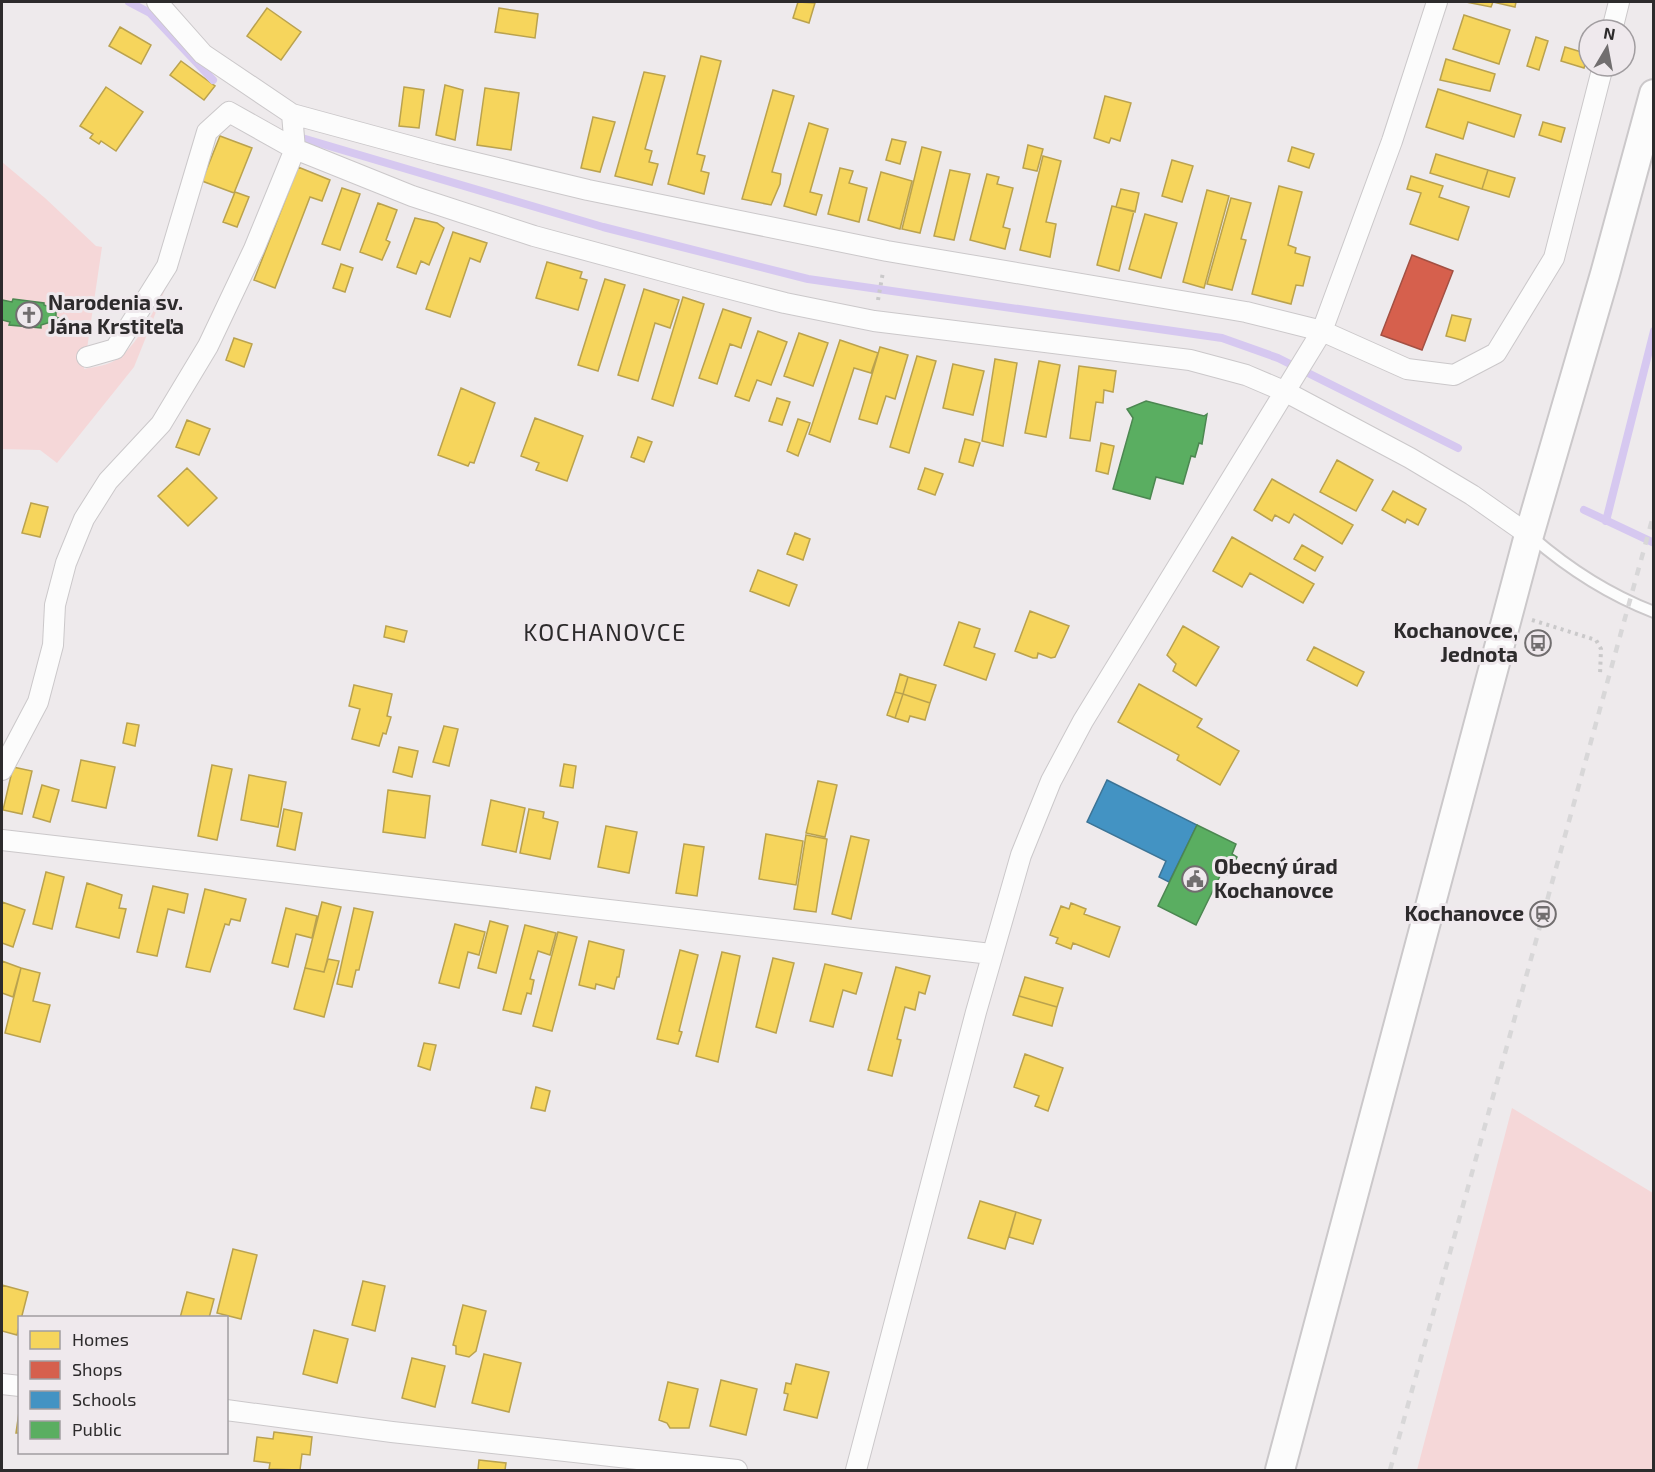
<svg xmlns="http://www.w3.org/2000/svg" width="1655" height="1472" viewBox="0 0 1655 1472" font-family="'Exo 2',sans-serif">
<rect width="100%" height="100%" fill="#eeeaec"/>
<!-- green -->
<path fill="#f5d7d8" d="M2,162L45,198L96,246L102,247L84,369C93,367 104,366 112,362C137,350 156,306 168,282L134,367L57,463L40,450L2,449Z
M1512,1108L1653,1193V1470H1417Z"/>
<!-- homes -->
<path fill="#f6d55c" stroke="#baa24e" stroke-width="1.5" d="M798,2L815,3L809,23L793,18Z
M1466,2H1516L1515,7L1493,2L1491,7Z
M267,8L301,32L281,60L247,36Z
M499,8L538,14L535,38L495,32Z
M1464,15L1510,30L1499,64L1453,49Z
M120,27L151,45L141,64L109,46Z
M1536,37L1548,41L1539,70L1527,66Z
M1565,47L1588,54L1584,68L1561,61Z
M701,56L721,61L697,154L705,156L701,171L709,173L704,194L668,184Z
M1446,59L1495,74L1490,91L1440,80Z
M181,61L215,86L204,100L170,75Z
M644,72L665,76L645,149L652,151L649,162L658,164L652,185L615,176Z
M445,85L463,90L455,140L436,135Z
M106,87L143,112L116,151L101,141L99,144L90,138L93,134L80,126Z
M404,87L424,90L419,128L399,126Z
M485,88L519,93L511,150L477,145Z
M1438,89L1521,115L1514,137L1468,122L1463,139L1426,127Z
M773,90L794,96L772,172L781,174L780,184L771,205L742,199Z
M1105,96L1131,103L1120,141L1111,138L1109,143L1094,138Z
M593,117L615,122L600,172L581,168Z
M1543,122L1565,128L1561,142L1539,135Z
M809,123L828,129L810,192L822,195L816,215L784,206Z
M220,136L252,148L234,193L202,181Z
M892,139L906,142L900,164L886,160Z
M1028,145L1043,149L1037,171L1023,168Z
M922,147L941,152L920,233L902,229Z
M1292,147L1314,154L1309,168L1288,161Z
M1436,154L1488,170L1482,189L1430,173Z
M1043,156L1061,161L1046,222L1056,224L1050,257L1020,250Z
M1172,160L1193,166L1182,202L1162,196Z
M298,167L330,180L322,201L310,197L275,288L254,280Z
M840,168L853,171L849,183L867,188L859,222L828,214Z
M950,170L970,174L954,240L934,236Z
M1488,170L1515,178L1509,197L1482,189Z
M881,172L912,181L900,229L868,220Z
M987,174L999,177L997,184L1013,188L1003,227L1010,229L1005,249L970,240Z
M1411,176L1443,186L1439,197L1469,207L1458,240L1410,224L1421,193L1407,189Z
M1279,186L1302,192L1288,245L1296,248L1295,253L1310,257L1303,286L1296,285L1291,304L1252,294Z
M342,188L360,194L340,250L322,244Z
M1121,189L1139,193L1135,212L1116,207Z
M1207,190L1229,196L1204,288L1183,282Z
M235,192L249,197L237,227L223,222Z
M1231,198L1251,203L1241,239L1246,240L1232,290L1207,284Z
M378,203L397,210L386,240L390,242L382,260L360,252Z
M1112,206L1134,211L1119,271L1097,265Z
M1145,214L1177,223L1161,278L1129,269Z
M415,218L437,223L444,228L429,265L421,261L416,274L397,267Z
M453,232L487,243L480,262L470,258L450,317L426,309Z
M547,262L582,272L580,278L587,280L578,310L536,298Z
M341,264L353,268L345,292L333,288Z
M605,279L625,285L598,371L578,365Z
M644,289L679,300L670,328L655,323L638,381L618,375Z
M683,297L704,304L673,406L652,399Z
M723,309L751,318L741,348L730,344L717,384L699,378Z
M1452,315L1471,319L1465,341L1446,336Z
M758,331L787,342L771,385L757,380L749,401L735,396Z
M799,333L828,343L813,386L784,376Z
M234,338L252,344L244,367L226,360Z
M840,340L878,353L871,373L854,368L830,442L809,434Z
M880,347L908,355L895,399L886,396L877,424L859,419Z
M917,356L936,361L909,453L890,447Z
M995,359L1017,363L1003,446L982,441Z
M1039,361L1060,365L1046,437L1025,433Z
M953,364L984,371L973,415L943,408Z
M1079,366L1116,371L1113,392L1104,390L1103,403L1096,402L1090,441L1070,438Z
M461,388L495,403L474,463L470,462L468,466L438,455Z
M777,398L790,402L782,425L769,421Z
M535,418L583,436L567,481L536,470L539,463L521,456Z
M798,419L810,423L798,456L787,451Z
M187,420L210,429L199,455L176,447Z
M638,437L652,442L644,462L631,457Z
M965,439L980,443L973,466L959,462Z
M1101,443L1114,446L1108,474L1096,471Z
M1337,460L1373,480L1356,511L1320,492Z
M187,468L217,498L188,526L158,496Z
M925,468L943,474L935,495L918,489Z
M1272,479L1353,525L1342,544L1294,514L1289,523L1275,515L1272,521L1254,510Z
M1393,491L1426,509L1418,525L1407,519L1405,523L1382,510Z
M31,503L48,507L40,537L22,533Z
M795,533L810,539L803,560L787,554Z
M1232,537L1314,584L1303,603L1250,573L1242,587L1213,571Z
M1302,545L1323,557L1315,571L1294,559Z
M758,570L797,585L789,606L750,591Z
M1030,611L1069,626L1055,657L1051,658L1038,653L1037,658H1033L1015,651Z
M959,622L980,629L974,647L995,654L986,680L944,665Z
M386,626L407,631L404,642L384,637Z
M1183,626L1219,647L1196,686L1173,671L1176,664L1167,655Z
M1314,647L1364,672L1357,686L1307,660Z
M900,674L908,677L903,694L895,692Z
M908,677L936,685L930,703L903,694Z
M1139,684L1202,719L1197,727L1239,751L1220,785L1177,760L1179,755L1118,722Z
M354,685L392,694L387,716L391,717L386,734L383,733L379,746L352,739L360,709L349,706Z
M895,692L903,694L895,718L887,715Z
M903,694L930,703L925,720L910,716L908,722L895,718Z
M127,723L139,725L135,746L123,743Z
M444,726L458,729L449,766L433,762Z
M399,747L418,751L412,777L393,772Z
M81,760L115,767L106,808L72,801Z
M564,764L576,766L573,788L560,786Z
M212,765L232,769L217,840L198,836Z
M13,767L32,771L22,814L3,810Z
M249,775L286,782L278,827L241,820Z
M818,781L837,785L825,837L806,833Z
M42,785L59,790L50,822L33,817Z
M388,790L430,796L425,838L383,832Z
M491,800L525,808L516,852L482,845Z
M284,809L302,813L295,850L277,846Z
M529,809L544,812L543,818L558,822L550,859L520,853Z
M606,826L637,832L629,873L598,867Z
M766,834L803,841L796,885L759,879Z
M806,835L827,839L816,912L794,909Z
M851,836L869,840L851,919L832,914Z
M684,844L704,847L697,896L676,893Z
M46,872L64,877L52,929L33,924Z
M87,883L122,895L119,908L126,909L119,938L76,927Z
M153,886L188,894L184,913L168,909L157,956L137,952Z
M205,889L246,899L240,921L231,919L229,925L225,924L210,972L186,967Z
M2,902L25,910L13,947L2,943Z
M322,902L341,907L324,972L305,968Z
M1071,903L1086,909L1084,914L1120,927L1109,957L1073,943L1071,949L1056,943L1058,938L1050,935L1061,906L1069,909Z
M286,908L317,916L312,938L296,934L288,967L272,963Z
M354,908L373,912L359,970H356L352,987L337,984Z
M490,921L508,926L496,973L478,968Z
M455,924L485,932L479,955L468,952L459,988L439,983Z
M525,925L556,933L550,955L538,951L530,979L534,980L531,994L527,993L521,1014L503,1010Z
M558,932L577,937L552,1031L533,1026Z
M589,941L624,950L619,977H617L614,989L596,984L595,989L579,985Z
M680,950L698,955L679,1031L682,1032L678,1044L657,1039Z
M722,952L740,956L718,1062L696,1056Z
M773,958L794,963L776,1033L756,1027Z
M328,959L339,961L324,1017L294,1009L305,968L324,972Z
M2,961L21,968L13,997L2,993Z
M825,964L862,973L856,994L843,990L833,1027L810,1021Z
M896,967L930,976L925,994L919,992L915,1010L905,1007L897,1039L901,1040L892,1076L868,1070Z
M21,968L40,973L33,1001L50,1005L40,1042L5,1033Z
M1025,977L1063,988L1057,1007L1019,996Z
M1019,996L1057,1007L1052,1026L1013,1015Z
M424,1043L436,1045L430,1070L418,1066Z
M1025,1054L1063,1068L1048,1111L1035,1106L1039,1096L1014,1087Z
M536,1087L550,1091L545,1111L531,1108Z
M980,1201L1016,1212L1005,1249L968,1238Z
M1016,1212L1041,1220L1033,1244L1009,1237Z
M233,1249L257,1255L241,1319L217,1313Z
M363,1281L385,1286L375,1331L352,1325Z
M2,1285L28,1292L17,1335L2,1331Z
M187,1292L214,1299L209,1318H180Z
M463,1305L486,1311L476,1351L469,1357L456,1354V1346L453,1345Z
M314,1330L348,1339L337,1383L303,1374Z
M484,1354L521,1363L509,1412L472,1403Z
M412,1358L445,1366L435,1407L402,1398Z
M796,1364L829,1372L817,1418L784,1410L788,1394L784,1393L786,1383L791,1384Z
M721,1380L757,1389L746,1435L710,1426Z
M668,1382L698,1389L689,1428H670L667,1423L659,1420Z
M20,1405V1433H16Z
M274,1432L312,1437L310,1455L302,1454L300,1470L269,1469L270,1463L254,1461L257,1437L273,1439Z
M479,1460L506,1463L505,1470H507H478Z"/>
<!-- shops -->
<path fill="#d6604d" stroke="#a35043" stroke-width="1.5" d="M1412,255L1453,271L1422,350L1381,335Z"/>
<!-- schools -->
<path fill="#4393c3" stroke="#3c7496" stroke-width="1.5" d="M1107,780L1197,825L1169,882L1159,877L1166,861L1087,822Z"/>
<!-- public -->
<path fill="#5aae61" stroke="#4c8751" stroke-width="1.5" d="M13,299L44,303V305L54,309L64,307V311L56,312V317L64,320L63,324L54,321L41,325V328L9,325L10,322L2,320V300L12,302Z
M1146,401L1204,416L1207,414L1202,444L1199,443L1195,457L1191,456L1183,484L1156,477L1150,499L1113,489L1133,418L1127,409Z
M1197,825L1236,844L1232,854L1237,857L1228,875L1222,872L1196,925L1158,906Z"/>
<g fill="none" stroke-linecap="round" stroke-linejoin="round">
<!-- stream -->
<path stroke="#d6c8f0" stroke-width="8" d="M129,2L150,13L213,80
M302,138L603,227L808,279L1222,338L1278,358L1458,448
M1584,510L1654,543
M1606,521L1654,331"/>
<!-- service casing -->
<g stroke="#cbc8ca" stroke-width="14">
<path id="service" d="M1532,537C1569,569 1607,594 1654,612"/>
</g>
<!-- minor casing -->
<g stroke="#cbc8ca" stroke-width="22">
<path id="minor" d="M157,2L203,54L292,114L439,154L588,190L887,251L1246,312L1322,331L1407,369L1454,375L1496,353L1554,258L1603,66
M1612,30L1619,2
M87,357L115,349L167,266L207,132L229,112L295,149L412,196L534,236L700,281L785,303L874,321L1190,360L1246,375L1286,392L1410,458L1472,495L1529,535
M2,770L38,702L53,645L55,605L66,563L84,519L108,481L161,424L208,346L254,249L295,149L292,114
M2,840L991,954
M2,1384L20,1386
M226,1410L392,1432L737,1470
M856,1470L976,1012L1021,855L1051,781L1083,721L1322,331L1392,141L1437,2"/>
</g>
<!-- secondary casing -->
<g stroke="#cbc8ca" stroke-width="32">
<path id="secondary" d="M1280,1470L1529,535L1605,274L1654,94"/>
</g>
<!-- path -->
<path stroke="#cac9ca" stroke-width="4" stroke-dasharray="3 4.5" stroke-linecap="butt" d="M878,300L883,272
M1532,620L1596,640L1601,649L1600,675"/>
<!-- service -->
<use href="#service" stroke="#fcfcfc" stroke-width="10"/>
<!-- minor -->
<use href="#minor" stroke="#fcfcfc" stroke-width="20"/>
<!-- secondary -->
<use href="#secondary" stroke="#fcfcfc" stroke-width="28"/>
<!-- rail -->
<path stroke="#d8d7d8" stroke-width="4.5" stroke-dasharray="8 8" stroke-linecap="butt" d="M1390,1470L1654,513"/>
</g>
<!-- icons -->
<defs>
<g id="church-ring" transform="scale(1.35)"><circle r="9.5" fill="#efe9ed" stroke="#716e6f" stroke-width="1.5"/><path d="M-1.2-6h2.4v3.5h3.3v2.4h-3.3V6h-2.4V-.1h-3.3v-2.4h3.3Z" fill="#716e6f"/></g>
<g id="bus-ring" transform="scale(1.35)"><circle r="9.5" fill="#efe9ed" stroke="#716e6f" stroke-width="1.5"/><path d="M-5-6H5V4H4V6H2V4H-2V6H-4V4H-5ZM-3.5-4V0h7V-4ZM-3.5 1.2v1.5H-2V1.2ZM2 1.2v1.5H3.5V1.2Z" fill="#716e6f"/></g>
<g id="civic-ring" transform="scale(1.35)"><circle r="9.5" fill="#efe9ed" stroke="#716e6f" stroke-width="1.5"/><path d="M-.6-6.5H3V-4.5H.6V-3L4-1V1h2V6H-6V1h2V-1L-.6-3ZM-1.2 2.5V6h2.4V2.5Z" fill="#716e6f"/></g>
<g id="station-ring" transform="scale(1.35)"><circle r="9.5" fill="#efe9ed" stroke="#716e6f" stroke-width="1.5"/><path d="M-3-6H3Q5-6 5-4V2Q5 4 3 4L4.5 6H3L1.5 4h-3L-3 6H-4.5L-3 4Q-5 4-5 2V-4Q-5-6-3-6ZM-3.5-4v3h7v-3ZM-3.5 1v1.5H-2V1ZM2 1v1.5H3.5V1Z" fill="#716e6f"/></g>
</defs>
<g fill-rule="evenodd">
<use href="#church-ring" x="29" y="315"/>
<use href="#bus-ring" x="1538" y="643"/>
<use href="#civic-ring" x="1195" y="879"/>
<use href="#station-ring" x="1543" y="914"/>
</g>
<g text-anchor="middle" stroke-width="6" stroke-linejoin="round" paint-order="stroke">
<!-- poi labels -->
<g font-size="21" font-weight="bold" fill="#2d2b2c" stroke="#efe9ed" text-anchor="start">
<text x="48" y="310">Narodenia sv.<tspan x="48" dy="24">Jána Krstiteľa</tspan></text>
<text x="1518" y="638" text-anchor="end">Kochanovce,<tspan x="1518" dy="24">Jednota</tspan></text>
<text x="1214" y="874">Obecný úrad<tspan x="1214" dy="24">Kochanovce</tspan></text>
<text x="1524" y="921" text-anchor="end">Kochanovce</text>
</g>
<!-- quarter labels -->
<g font-size="24" letter-spacing="1.5" fill="#2d2b2c" stroke="#efe9ed">
<text x="605" y="641">KOCHANOVCE</text>
</g>
</g>
<!-- border -->
<rect width="1655" height="1472" fill="none" stroke="#2d2b2c" stroke-width="6"/>
<!-- legend -->
<rect x="18" y="1316" width="210" height="138" fill="#efe9ed" stroke="#a19da0" stroke-width="1.5"/>
<rect x="30" y="1331" width="30" height="18" fill="#f6d55c" stroke="#a19da0" stroke-width="1.5"/>
<text x="72" y="1346" font-size="18" fill="#2d2b2c">Homes</text>
<rect x="30" y="1361" width="30" height="18" fill="#d6604d" stroke="#a19da0" stroke-width="1.5"/>
<text x="72" y="1376" font-size="18" fill="#2d2b2c">Shops</text>
<rect x="30" y="1391" width="30" height="18" fill="#4393c3" stroke="#a19da0" stroke-width="1.5"/>
<text x="72" y="1406" font-size="18" fill="#2d2b2c">Schools</text>
<rect x="30" y="1421" width="30" height="18" fill="#5aae61" stroke="#a19da0" stroke-width="1.5"/>
<text x="72" y="1436" font-size="18" fill="#2d2b2c">Public</text>
<!-- north arrow -->
<g transform="translate(1607 48) rotate(10)"><circle r="28" fill="#efe9ed" stroke="#a19da0" stroke-width="1.5"/>
<path d="M0-4.5L10 22L0 15L-10 22Z" fill="#716e6f"/>
<text y="-9" font-size="16" font-weight="bold" text-anchor="middle" fill="#2d2b2c">N</text>
</g>
</svg>
